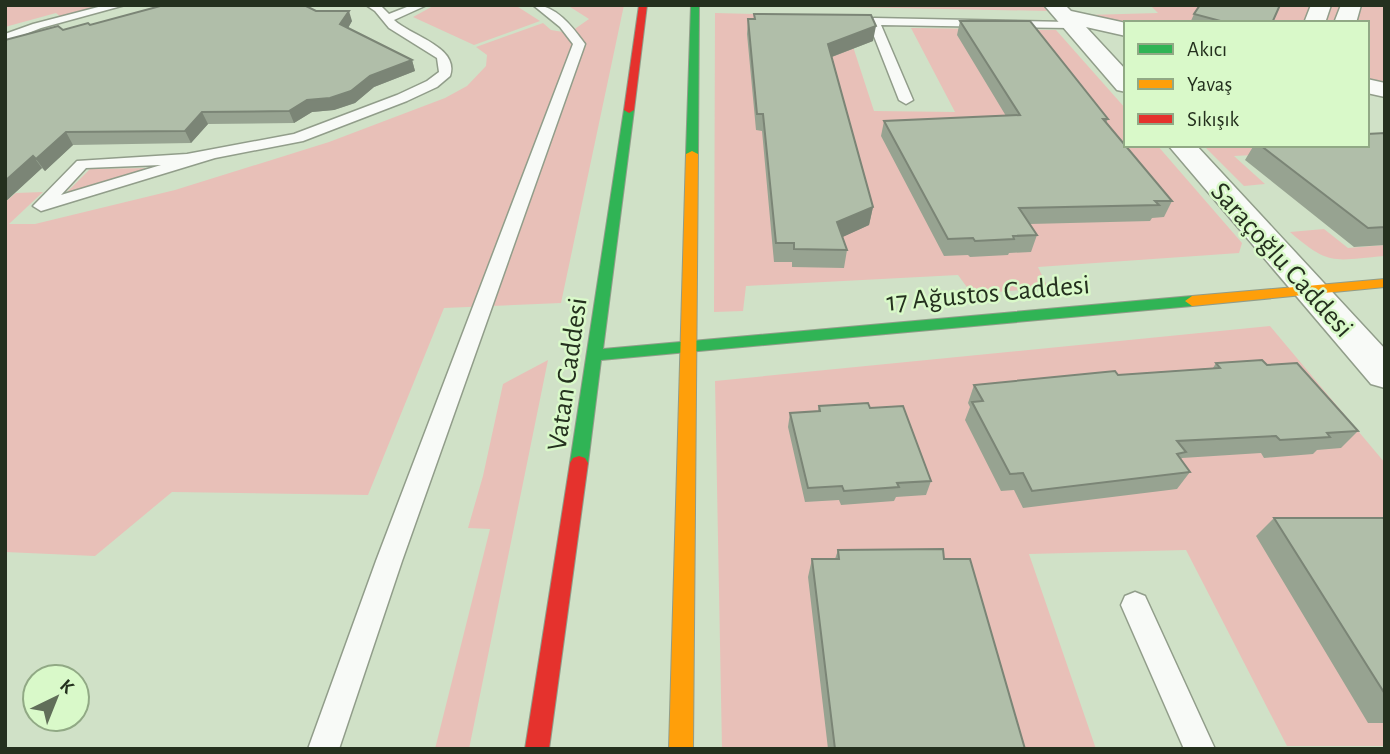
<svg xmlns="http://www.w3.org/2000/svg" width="1390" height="754" viewBox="0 0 1390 754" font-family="'Alegreya Sans',sans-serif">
<rect width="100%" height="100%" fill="#d0e1c7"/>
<!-- green -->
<path fill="#e8c0b8" d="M5,5H120L62,18L56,13L5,27Z
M435,5H515L540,21L474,45L413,17Z
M567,5H624L561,303L444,308L368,495L172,492L95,556L5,552V202L16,193L43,192L9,224H35L175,190L329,142L445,98L467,86L486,66L487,55L476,47L543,23L551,30L569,33L589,19Z
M753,5H1043L1047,11Z
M1150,5H1385V87L1367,83V23H1126V27L1087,15L1158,13Z
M715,13L843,16L874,111L955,112L911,28L1056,30L1126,109V145H1157L1242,243L1239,253L1038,267L1048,288L972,294L958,275L746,286L743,311L714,312Z
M1208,145H1278L1288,153L1234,156L1265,184L1244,186L1206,148Z
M153,168L65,194L90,169Z
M1324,229L1348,248L1385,245V256C1334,260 1330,267 1290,232Z
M1270,326L1385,463V746H1287L1186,550L1029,554L1096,749H722L715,381Z
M548,360L469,749H435L490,529L468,528L483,476L503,384Z"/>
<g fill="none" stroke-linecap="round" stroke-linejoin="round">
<!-- lane casing -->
<g stroke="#919d8a" stroke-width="3">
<path id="lane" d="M106,5H125L41,28L5,42V34L33,24Z
M366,5H380L389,14L412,5H427L394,20C411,36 460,47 450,76L437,87L407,101L303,141L215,158L41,211L33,206L77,161L187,154L294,134L397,95L427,81L439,72L437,58L389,28L375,11ZM161,165L61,195L86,168Z
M533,5C556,5 572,26 585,44L402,561L339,749H308L376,561L573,44L560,27Z
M874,18L1071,22L1077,25L1071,28L881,25L913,100L906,104L899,100L868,21Z
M1135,592L1145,596L1215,749H1184L1121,605L1125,596Z"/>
</g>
<!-- street casing -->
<g stroke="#919d8a" stroke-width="3">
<path id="street" d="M1044,5H1065L1071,11L1126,23V36L1086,27L1126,70V92L1117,90Z
M1311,5H1331L1325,23H1304Z
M1341,5H1361L1356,23H1334Z
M1367,79L1385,83V97L1367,93Z
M1168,145H1196L1385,349V388L1371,384Z"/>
</g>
<!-- fast casing -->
<g stroke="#919d8a" stroke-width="2">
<path id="fast" d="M691,5H699L698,154L692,157L686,154Z
M629,107L634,110L603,349L1192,296L1199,301L1192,306L601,360L588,463L585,468L579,470L573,468L570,463L624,110Z"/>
</g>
<!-- slow casing -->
<g stroke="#919d8a" stroke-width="2">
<path id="slow" d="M692,151L698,154L693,749H669L686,154Z
M1385,279V287L1192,306L1185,301L1192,296Z"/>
</g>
<!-- jam casing -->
<g stroke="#919d8a" stroke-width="2">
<path id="jam" d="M639,5H647L634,110L629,113L624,110Z
M579,456L585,458L588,463L549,749H525L570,463L573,458Z"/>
</g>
<!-- lane -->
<use href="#lane" fill="#f8faf7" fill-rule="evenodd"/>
<!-- street -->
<use href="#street" fill="#f8faf7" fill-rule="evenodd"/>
<!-- fast -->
<use href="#fast" fill="#30b455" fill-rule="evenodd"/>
<!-- slow -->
<use href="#slow" fill="#ff9f0a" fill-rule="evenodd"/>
<!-- jam -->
<use href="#jam" fill="#e5322d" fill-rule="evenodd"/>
</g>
<!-- wall -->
<path fill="#97a391" d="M316,11L352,21L348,28L412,60L415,71L374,87L355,103L334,110L312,112L294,123L208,124L191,143L73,145L45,171L42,168L5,202L63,30L90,25Z
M754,14L873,41L832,57L873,207L869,225L842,237L847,250L844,268L792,267V262H774L762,131L756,130L747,34L748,19H754Z
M1194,14L1272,23H1190Z
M960,21L1108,119L1106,123L1172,201L1164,217L1152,218L1150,221L1030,224L1037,235L1031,252L1009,253L1008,255L970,257L968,255L944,256L881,136L884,121L1006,116L957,35Z
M1385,133V245L1354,247L1245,160L1254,145H1367Z
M1216,363L1267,365L1358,431L1341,448L1317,450L1313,454L1264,458L1261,453L1182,458L1181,459L1190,472L1177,489L1023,508L1014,490L1001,491L965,420L970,407L968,403L974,385L1213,368Z
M819,406L870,408L931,481L926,495L896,497L894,501L841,505L839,500L805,502L788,427L790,413L818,411Z
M1274,518H1385V723H1368L1256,536Z
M838,550L944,559L1025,749H828L808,577L812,559H835Z"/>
<!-- shaded-wall -->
<path fill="#7b8576" d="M349,11L352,21L344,35L340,24Z
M876,26L873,41L826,59L828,44Z
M412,60L415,71L374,87L355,103L334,110L312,112L294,123L289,111L307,100Z
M202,112L208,124L191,143L185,131Z
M66,132L73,145L45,171L36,159Z
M33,156L42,168L5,202V181Z
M873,207L869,225L834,241L837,222Z"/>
<!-- building -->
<path fill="#b0bea9" stroke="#7b8576" stroke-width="2" d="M164,5H304L316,11H349L340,24L412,60L370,76L351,91L330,98L307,100L289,111L202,112L185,131L66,132L36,159L33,156L5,181V40L58,26L63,30L88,23L90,25Z
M1200,5H1280L1272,23H1228L1194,14Z
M754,14L871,15L876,26L828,44L873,207L837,222L847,250L794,249V243H776L763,114H757L748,19H755Z
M960,21H1030L1108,119H1103L1172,201H1155L1159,205L1019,208L1037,235L1013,236L1014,239L975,241L973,238L948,239L884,121L1020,115Z
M1385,133V227L1368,228L1260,145H1367V134Z
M1262,360L1267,365L1297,363L1358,431L1327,433L1330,437L1280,440L1276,436L1177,441L1186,452L1177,454L1190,472L1032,491L1023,473L1010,474L972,402L983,401L974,385L1115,371L1118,375L1220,368L1216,363Z
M868,403L870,408L903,406L931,481L897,483L899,487L844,491L842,486L808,488L790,413L820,411L819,406Z
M1274,518H1385V694Z
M943,549L944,559H970L1025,749H835L812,559H839L838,550Z"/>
<g text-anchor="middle" stroke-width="5" stroke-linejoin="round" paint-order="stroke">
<!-- street labels -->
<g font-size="28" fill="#24301e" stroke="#d9f9c9">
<text transform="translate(1283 259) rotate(48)" y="10">Saraçoğlu Caddesi</text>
<text transform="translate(988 292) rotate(-5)" y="10">17 Ağustos Caddesi</text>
<text transform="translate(566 374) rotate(-82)" y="10">Vatan Caddesi</text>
</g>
</g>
<!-- border -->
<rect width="1390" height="754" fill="none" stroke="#24301e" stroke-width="14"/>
<!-- legend -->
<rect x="1124" y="21" width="245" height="126" fill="#d9f9c9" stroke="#91a985" stroke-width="2"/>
<rect x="1138" y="44" width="35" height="10" fill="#30b455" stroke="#91a985" stroke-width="2"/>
<text x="1187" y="56" font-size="21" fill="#24301e">Akıcı</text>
<rect x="1138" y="79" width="35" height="10" fill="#ff9f0a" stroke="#91a985" stroke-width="2"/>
<text x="1187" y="91" font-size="21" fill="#24301e">Yavaş</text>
<rect x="1138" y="114" width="35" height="10" fill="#e5322d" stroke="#91a985" stroke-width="2"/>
<text x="1187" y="126" font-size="21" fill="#24301e">Sıkışık</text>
<!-- north arrow -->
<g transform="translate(56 698) rotate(43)"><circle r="33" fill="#d9f9c9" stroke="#91a985" stroke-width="2"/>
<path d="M0-5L12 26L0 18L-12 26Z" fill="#606e59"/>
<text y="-10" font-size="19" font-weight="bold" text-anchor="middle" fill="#24301e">K</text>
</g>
</svg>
